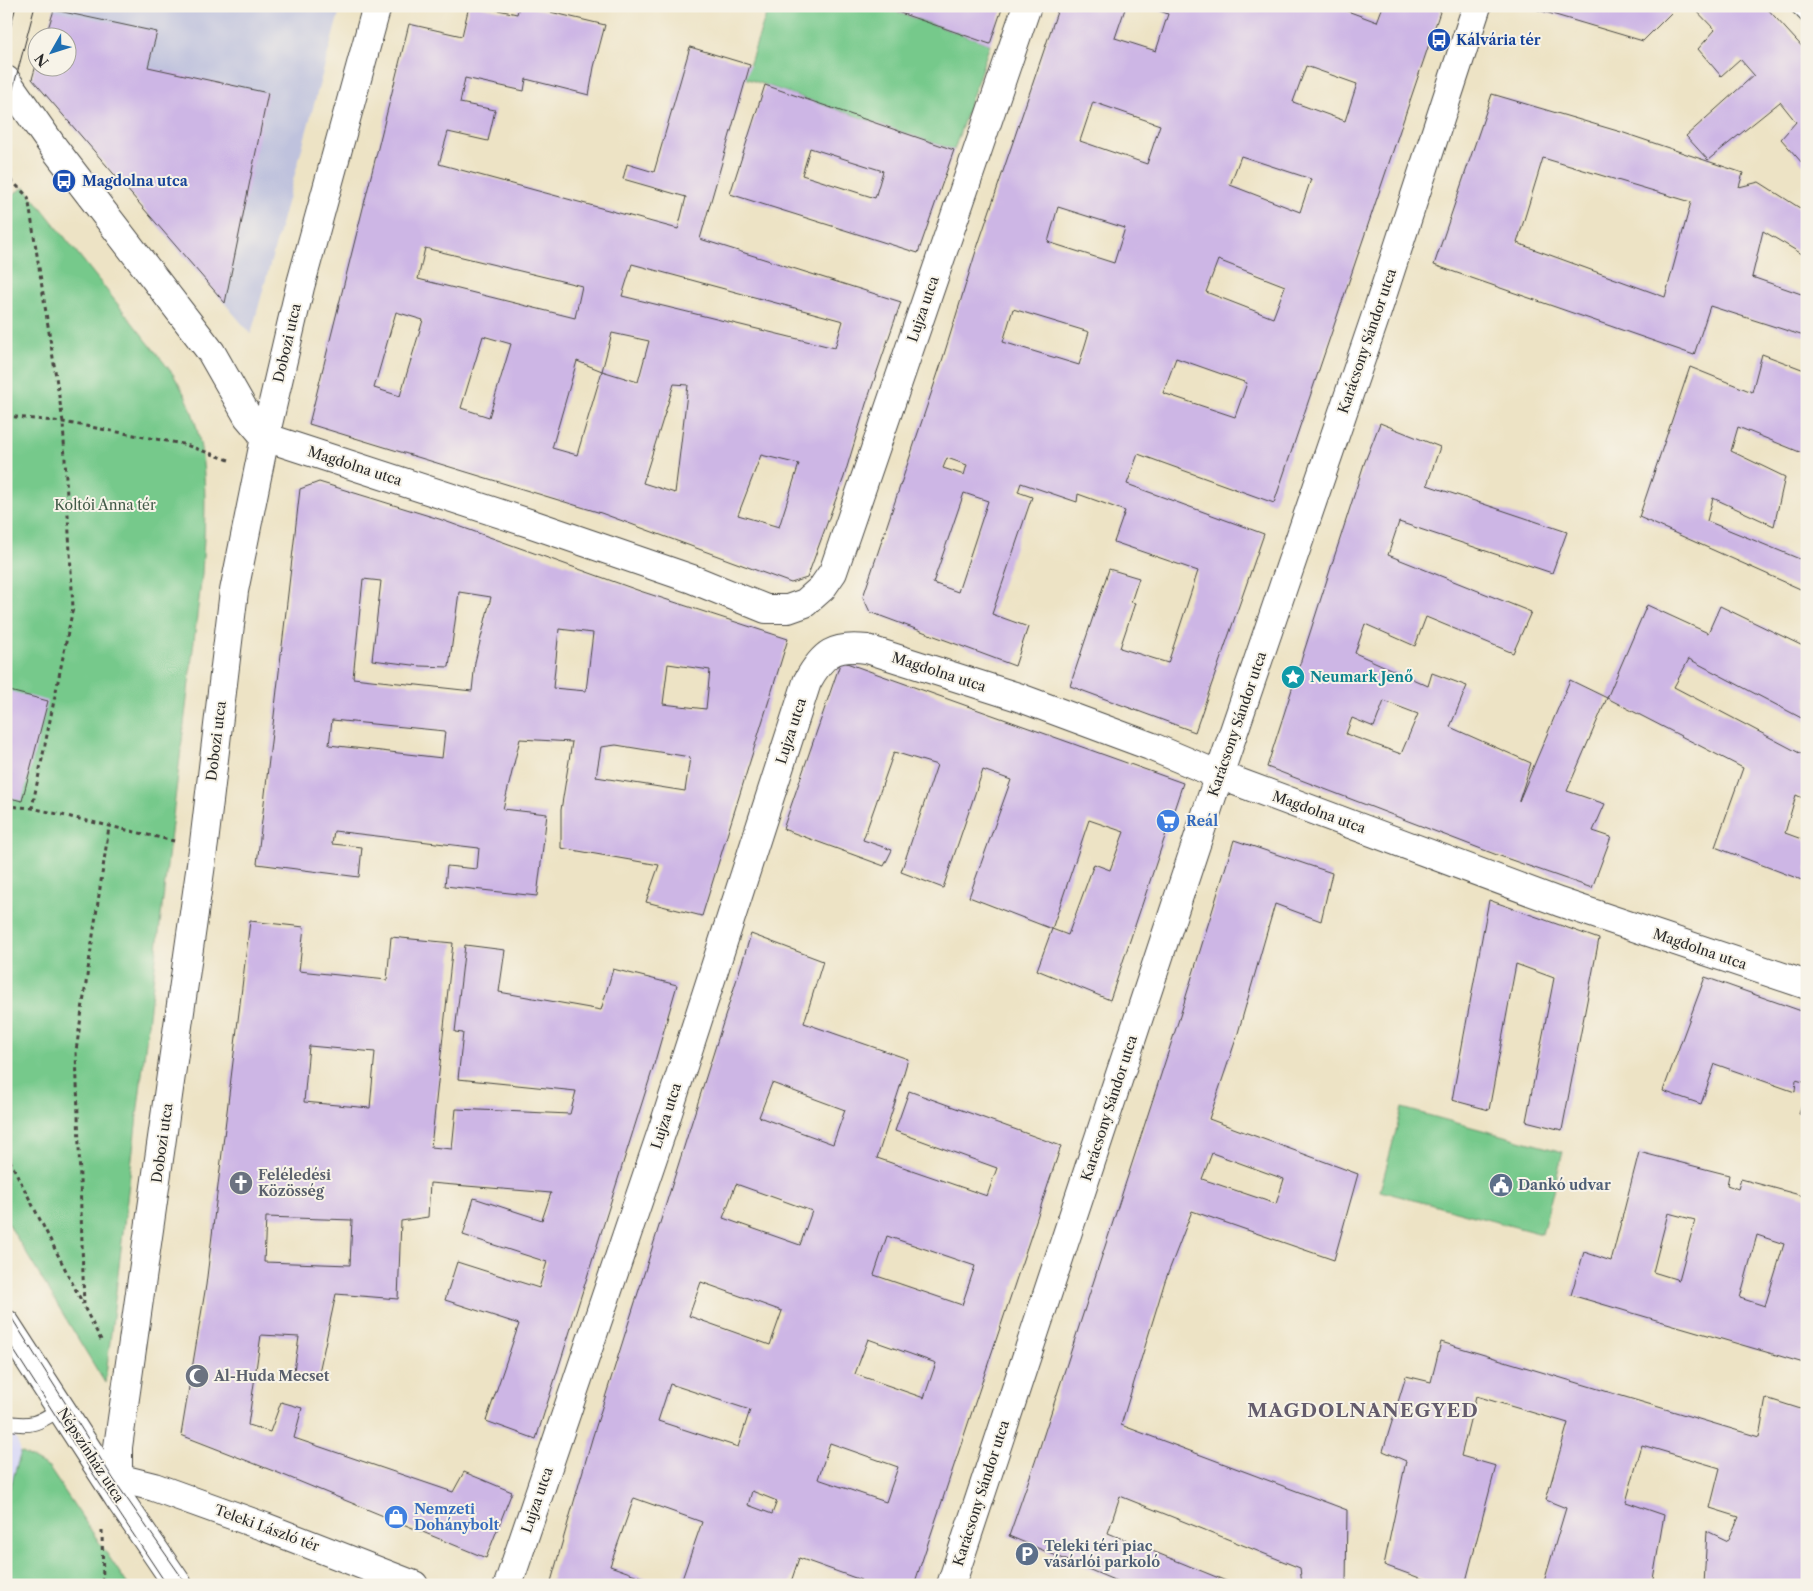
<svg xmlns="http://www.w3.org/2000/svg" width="1813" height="1591" viewBox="0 0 1813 1591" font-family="'Libre Caslon Text',serif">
<rect width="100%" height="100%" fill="#f7f3e8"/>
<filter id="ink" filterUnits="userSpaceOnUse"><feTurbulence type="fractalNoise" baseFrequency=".02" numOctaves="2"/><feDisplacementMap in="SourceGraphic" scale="10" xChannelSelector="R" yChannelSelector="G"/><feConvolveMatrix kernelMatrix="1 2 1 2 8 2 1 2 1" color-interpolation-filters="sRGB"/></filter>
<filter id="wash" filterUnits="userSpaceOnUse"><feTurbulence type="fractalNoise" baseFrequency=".0096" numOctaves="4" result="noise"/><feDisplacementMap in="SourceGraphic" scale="20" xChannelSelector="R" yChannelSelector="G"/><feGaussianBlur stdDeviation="1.12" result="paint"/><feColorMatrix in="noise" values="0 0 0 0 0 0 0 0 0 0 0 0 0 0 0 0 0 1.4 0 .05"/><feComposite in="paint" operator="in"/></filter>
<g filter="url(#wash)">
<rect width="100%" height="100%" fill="#ede3c5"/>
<!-- built -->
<path fill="#d7d7f8" d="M6,1411L21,1452L6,1501Z"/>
<!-- industrial -->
<path fill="#bfc2dd" d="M55,6H341L251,334L32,79L37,61L38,68H68V38L45,37Z"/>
<!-- green -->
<path fill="#76c98b" stroke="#507a5b" d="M769,6H879L990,44L954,150L745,78Z
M25,187L173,374C179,385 187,397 191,409C210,462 205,519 202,574L105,1383L6,1220V198Z
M1402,1108L1563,1152L1542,1234L1380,1191Z
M21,1452L49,1468L128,1585H6V1501Z"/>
<g id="blocks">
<!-- building -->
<path fill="#cdb6e5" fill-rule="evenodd" d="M469,6H479L517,14L519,6H525L605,25L594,67L589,95L526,79L524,91L465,78L460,103L495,110L488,141L448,132L439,164L678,229L686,197L623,179L627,164L654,172L690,47L750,65L700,239L901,302L866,404L844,477L807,578L791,583L601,513L309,424L409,24L462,36ZM425,248L582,286L575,318L418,279ZM632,264L843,321L835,348L622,296ZM396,312L423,320L400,396L374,388ZM612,333L649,341L638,382L602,371L577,455L552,448L577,361L602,371ZM483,336L511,344L489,417L461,408ZM674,384L688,385L675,493L643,483ZM761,455L799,464L779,527L738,515Z
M880,6H1003L990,44Z
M1059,6H1126L1115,38L1156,51L1168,14L1147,6H1334L1377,22L1383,6H1442L1274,503L1138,454L1127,484L1264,534L1195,732L1070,686L1109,569L1139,578L1131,602L1135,603L1120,648L1168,663L1198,571L1114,542L1125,511L1078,494L1077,502L1021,483L1018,492L1032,497L992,614L1028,627L1015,666L870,612L863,597L942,361L976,251ZM1306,66L1357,84L1345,121L1293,102ZM1093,102L1160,125L1147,164L1080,141ZM1241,156L1311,179L1300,212L1230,185ZM1058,207L1125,228L1114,263L1048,242ZM1218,260L1285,286L1273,318L1206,292ZM1013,309L1089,332L1079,365L1003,342ZM1176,358L1247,383L1235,417L1163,393ZM947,458L967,465L964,475L943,468ZM964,493L988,501L958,592L933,583Z
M1525,6H1678L1643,41Z
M1692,6H1765L1807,52V161L1803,164L1781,139L1796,122L1780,102L1708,160L1686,136L1754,75L1740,59L1721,76L1698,49L1715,30Z
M54,10L157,32L148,67L268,93L225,303L32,79L37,62L38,68H68V38H45Z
M765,85L954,150L918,253L730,194ZM810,148L883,171L875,198L802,175Z
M1492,94L1621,132L1743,173L1739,187L1759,182L1803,210L1807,207V257L1763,231L1752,277L1807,296V337L1710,306L1694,355L1434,265ZM1543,158L1691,202L1665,297L1517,243Z
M1762,354L1807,371V455L1738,427L1731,451L1785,477L1774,526L1713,498L1707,521L1807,562V592L1639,517L1690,367L1752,392Z
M1380,423L1440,447L1427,485L1567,532L1552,573L1399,522L1388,555L1531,612L1513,653L1426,617L1415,646L1365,624L1355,653L1428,686L1432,673L1467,686L1450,727L1531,763L1519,801L1570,680L1607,698L1567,791L1605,804L1593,831L1611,837L1592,888L1497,855L1267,767L1364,464ZM1384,701L1418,714L1401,754L1346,734L1352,718L1374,727Z
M319,482L439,519L640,591L788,639L702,916L646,902L659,865L561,848V810L572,742L520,739L503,809L547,814L537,896L445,886L447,866L477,869L479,848L334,831L332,844L362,847L359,877L257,864L300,489ZM363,579L381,581L372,660L421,666L449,667L459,592L491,597L475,662L472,691L353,678ZM559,629L593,633L586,691L553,688ZM668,664L710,670L706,709L663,704ZM332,720L445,731L442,758L329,745ZM616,745L690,757L685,791L596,777L601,747Z
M1647,605L1708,633L1720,606L1807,648V721L1689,659L1674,687L1807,757V800L1796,795L1785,833L1807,841V882L1715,847L1743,768L1607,698Z
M841,661L1183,783L1110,1000L1037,970L1052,929L1068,935L1094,864L1110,870L1124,832L1089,820L1052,929L969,897L1011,780L983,770L943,888L901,872L937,765L894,752L863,840L892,850L884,866L783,829Z
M6,690L48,701L22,801L6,797Z
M1234,840L1332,873L1321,921L1275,904L1238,1033L1209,1119L1358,1174L1334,1260L1192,1211L1165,1281L1121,1425L1347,1510L1346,1585H1302L1300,1568L1120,1496L1108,1533L1236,1585H1126L1009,1536L1035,1462L1124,1188L1180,1016ZM1212,1153L1284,1179L1276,1204L1202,1179Z
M1489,900L1599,939L1562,1130L1526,1121L1554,978L1516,964L1489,1110L1452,1100Z
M250,921L304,927L299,971L387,980L391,937L453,943L431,1147L452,1149L456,1109L570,1114L576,1091L458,1079L463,1033L455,1032L465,945L505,950L499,992L601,1010L613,969L677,985L653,1068L536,1439L486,1421L519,1324L445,1300L457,1262L539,1288L547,1262L463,1235L474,1198L542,1220L551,1193L430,1183L428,1217L401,1221L398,1299L336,1294L318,1377L294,1371L299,1337L261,1335L248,1425L270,1432L281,1402L302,1408L294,1438L453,1492L464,1472L512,1492L486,1558L281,1474L181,1435L206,1285ZM309,1046L375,1052L370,1108L304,1102ZM266,1217L352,1220L350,1265L264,1262Z
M751,934L823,961L804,1023L908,1059L899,1090L877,1158L987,1196L997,1168L895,1131L909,1091L1061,1146L914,1585H860L861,1580L799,1558L790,1585H680L702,1522L634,1498L610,1566L664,1585H550L592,1439ZM772,1083L845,1110L833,1144L759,1117ZM736,1184L812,1211L800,1245L723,1218ZM887,1236L975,1266L962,1305L874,1275ZM701,1282L782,1311L770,1345L689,1316ZM868,1339L936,1363L924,1398L855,1374ZM670,1384L750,1410L738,1447L658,1421ZM830,1443L898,1467L886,1502L818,1479ZM752,1491L777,1501L772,1514L748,1505Z
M1705,977L1807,1013V1083L1796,1080L1795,1092L1715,1064L1701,1104L1663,1091Z
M1806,1092L1807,1093V1116L1799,1114Z
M1639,1152L1729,1175L1727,1185L1738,1189L1741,1179L1807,1197V1364L1571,1295L1584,1252L1611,1261ZM1668,1213L1695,1220L1679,1280L1653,1272ZM1757,1235L1784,1244L1765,1306L1740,1298Z
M1441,1342L1759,1437L1766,1398L1807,1411V1585H1704L1707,1531L1728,1541L1739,1517L1710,1508L1720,1468L1642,1445L1626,1502L1664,1515L1652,1585H1543L1566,1508L1546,1500L1568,1423L1476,1396L1461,1456L1496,1466L1465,1585H1439L1384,1565L1406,1461L1383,1451L1406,1376L1431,1382Z"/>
</g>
</g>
<g filter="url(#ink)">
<use href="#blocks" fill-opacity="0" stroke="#484742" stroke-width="1"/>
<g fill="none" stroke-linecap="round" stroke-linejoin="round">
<!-- lane casing -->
<g stroke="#484742" stroke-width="16">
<path id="lane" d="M1797,6L1807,16
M6,1422C31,1428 40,1422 60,1409"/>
</g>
<!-- street casing -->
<g stroke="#484742" stroke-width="30">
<path id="street" d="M6,80L54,148L211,352L248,417L265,437L532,524L692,579L766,609H788L805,603L822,588L833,572L1027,6
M118,1478V1447L204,843L234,591L265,437L300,287L377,6
M118,1478L154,1487L265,1527L414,1585
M508,1585L664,1125L807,682C823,653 834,645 867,649L1018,697L1150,746L1219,775L1559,902L1807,985
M951,1585L1219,775L1374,321L1477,6"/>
</g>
<!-- secondary casing -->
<g stroke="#484742" stroke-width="30">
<path id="secondary" d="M6,1324L118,1497L178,1585"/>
</g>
<!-- path -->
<path stroke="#484742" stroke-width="3" stroke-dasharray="4 4" stroke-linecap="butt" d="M6,189L12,181L28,197L63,422L73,608L32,808
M6,416L63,422L183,444L229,460
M6,806L32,808L174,841
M6,1153L83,1304
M101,1340L84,1307L76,1051L109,827
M102,1530L103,1585"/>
<!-- lane -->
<use href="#lane" stroke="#fff" stroke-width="14"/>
<!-- street -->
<use href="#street" stroke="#fff" stroke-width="28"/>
<!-- secondary -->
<use href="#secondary" stroke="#fff" stroke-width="28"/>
<!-- tram -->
<path stroke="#2b2b2b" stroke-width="1" d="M6,44L16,6
M6,115L35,6
M6,1309L114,1480L187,1585
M6,1338L86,1463L167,1585"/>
</g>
</g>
<!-- icons -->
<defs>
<g id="bus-disc" transform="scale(1.25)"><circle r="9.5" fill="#1a4fb4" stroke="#f7f3e8"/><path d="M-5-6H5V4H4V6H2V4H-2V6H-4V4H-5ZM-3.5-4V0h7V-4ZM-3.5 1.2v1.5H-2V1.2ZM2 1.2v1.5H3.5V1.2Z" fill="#fff"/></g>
<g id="sight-disc" transform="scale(1.25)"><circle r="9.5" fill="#0f9aa8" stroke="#f7f3e8"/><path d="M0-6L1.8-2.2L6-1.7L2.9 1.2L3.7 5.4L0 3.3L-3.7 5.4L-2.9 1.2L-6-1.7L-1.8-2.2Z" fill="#fff"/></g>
<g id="supermarket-disc" transform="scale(1.25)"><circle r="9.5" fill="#3f7fe0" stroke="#f7f3e8"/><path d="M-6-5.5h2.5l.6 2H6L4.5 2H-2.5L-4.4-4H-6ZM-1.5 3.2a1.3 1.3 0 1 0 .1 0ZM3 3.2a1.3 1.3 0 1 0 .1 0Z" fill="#fff"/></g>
<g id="church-disc" transform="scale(1.25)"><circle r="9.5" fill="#6b7280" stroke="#f7f3e8"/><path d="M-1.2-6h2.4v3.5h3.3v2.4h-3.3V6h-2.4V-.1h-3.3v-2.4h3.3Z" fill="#fff"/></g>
<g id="civic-disc" transform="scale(1.25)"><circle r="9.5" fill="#5c6f8a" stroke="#f7f3e8"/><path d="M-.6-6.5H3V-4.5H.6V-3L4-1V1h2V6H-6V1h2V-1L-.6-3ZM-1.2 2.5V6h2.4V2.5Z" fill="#fff"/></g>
<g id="mosque-disc" transform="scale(1.25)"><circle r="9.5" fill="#6b7280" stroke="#f7f3e8"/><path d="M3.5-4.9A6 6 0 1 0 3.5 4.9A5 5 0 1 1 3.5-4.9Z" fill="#fff"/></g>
<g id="shop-disc" transform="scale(1.25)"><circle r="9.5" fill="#3f7fe0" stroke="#f7f3e8"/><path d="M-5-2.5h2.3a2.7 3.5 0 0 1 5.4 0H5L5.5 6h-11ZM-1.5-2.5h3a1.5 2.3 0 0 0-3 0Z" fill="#fff"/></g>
<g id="parking-disc" transform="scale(1.25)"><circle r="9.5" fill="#5c6f8a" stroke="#f7f3e8"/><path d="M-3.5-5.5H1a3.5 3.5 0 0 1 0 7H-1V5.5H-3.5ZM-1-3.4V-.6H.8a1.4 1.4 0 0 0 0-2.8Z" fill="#fff"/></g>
</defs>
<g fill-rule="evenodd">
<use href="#bus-disc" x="1439" y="40"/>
<use href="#bus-disc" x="64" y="181"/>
<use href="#sight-disc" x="1293" y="677"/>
<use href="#supermarket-disc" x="1168" y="821"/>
<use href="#church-disc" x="241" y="1183"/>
<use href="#civic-disc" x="1501" y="1185"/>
<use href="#mosque-disc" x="197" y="1376"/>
<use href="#shop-disc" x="396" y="1517"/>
<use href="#parking-disc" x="1027" y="1554"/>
</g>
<g text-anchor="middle" stroke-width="4" stroke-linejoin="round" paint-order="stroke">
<!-- transit labels -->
<g font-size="14" font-weight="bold" fill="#164399" stroke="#f7f3e8" text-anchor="start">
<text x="1456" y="45">Kálvária tér</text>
<text x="82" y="186">Magdolna utca</text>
</g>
<!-- street labels -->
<g font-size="14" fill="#2b2b2b" stroke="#f7f3e8">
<text transform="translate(923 309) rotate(-71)" y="5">Lujza utca</text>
<text transform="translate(1367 341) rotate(-71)" y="5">Karácsony Sándor utca</text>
<text transform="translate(287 343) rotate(-77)" y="5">Dobozi utca</text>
<text transform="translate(355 466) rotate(18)" y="5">Magdolna utca</text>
<text transform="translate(939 672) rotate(18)" y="5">Magdolna utca</text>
<text transform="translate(1237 724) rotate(-71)" y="5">Karácsony Sándor utca</text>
<text transform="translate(791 731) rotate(-72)" y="5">Lujza utca</text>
<text transform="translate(216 741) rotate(-83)" y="5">Dobozi utca</text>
<text transform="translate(1319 812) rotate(20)" y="5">Magdolna utca</text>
<text transform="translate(1700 949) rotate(19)" y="5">Magdolna utca</text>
<text transform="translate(1109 1108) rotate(-72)" y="5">Karácsony Sándor utca</text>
<text transform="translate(666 1116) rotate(-72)" y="5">Lujza utca</text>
<text transform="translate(162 1143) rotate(-82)" y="5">Dobozi utca</text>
<text transform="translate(91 1455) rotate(57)" y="5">Népszínház utca</text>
<text transform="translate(981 1493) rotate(-72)" y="5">Karácsony Sándor utca</text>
<text transform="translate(537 1500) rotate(-71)" y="5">Lujza utca</text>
<text transform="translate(267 1528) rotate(20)" y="5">Teleki László tér</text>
</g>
<!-- park labels -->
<g font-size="14" fill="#425a48" stroke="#f7f3e8">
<text x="105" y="510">Koltói Anna tér</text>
</g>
<!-- culture labels -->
<g font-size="14" font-weight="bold" fill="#0d838f" stroke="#f7f3e8" text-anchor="start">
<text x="1310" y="682">Neumark Jenő</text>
</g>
<!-- shop labels -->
<g font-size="14" font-weight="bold" fill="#366cbe" stroke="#f7f3e8" text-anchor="start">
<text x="1186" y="826">Reál</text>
<text x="414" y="1514">Nemzeti<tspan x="414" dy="16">Dohánybolt</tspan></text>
</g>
<!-- worship labels -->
<g font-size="14" font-weight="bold" fill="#5b616d" stroke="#f7f3e8" text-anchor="start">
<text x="258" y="1180">Feléledési<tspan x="258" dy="16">Közösség</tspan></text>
<text x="214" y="1381">Al-Huda Mecset</text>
</g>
<!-- service labels -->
<g font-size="14" font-weight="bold" fill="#4e5e75" stroke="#f7f3e8" text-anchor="start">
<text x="1518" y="1190">Dankó udvar</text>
<text x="1044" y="1551">Teleki téri piac<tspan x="1044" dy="16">vásárlói parkoló</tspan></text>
</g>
<!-- district labels -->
<g font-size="19" font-weight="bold" letter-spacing="1" fill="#645c6c" stroke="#f7f3e8">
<text x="1363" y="1417">MAGDOLNANEGYED</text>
</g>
</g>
<!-- margin -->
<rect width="1813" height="1591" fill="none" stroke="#f7f3e8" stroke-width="25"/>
<!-- north arrow -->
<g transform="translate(52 52) rotate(231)"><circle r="24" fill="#f7f3e8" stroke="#a5a39c"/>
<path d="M0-4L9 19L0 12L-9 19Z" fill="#1f6fb2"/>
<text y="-8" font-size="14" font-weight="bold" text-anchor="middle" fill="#2b2b2b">N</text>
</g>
</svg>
